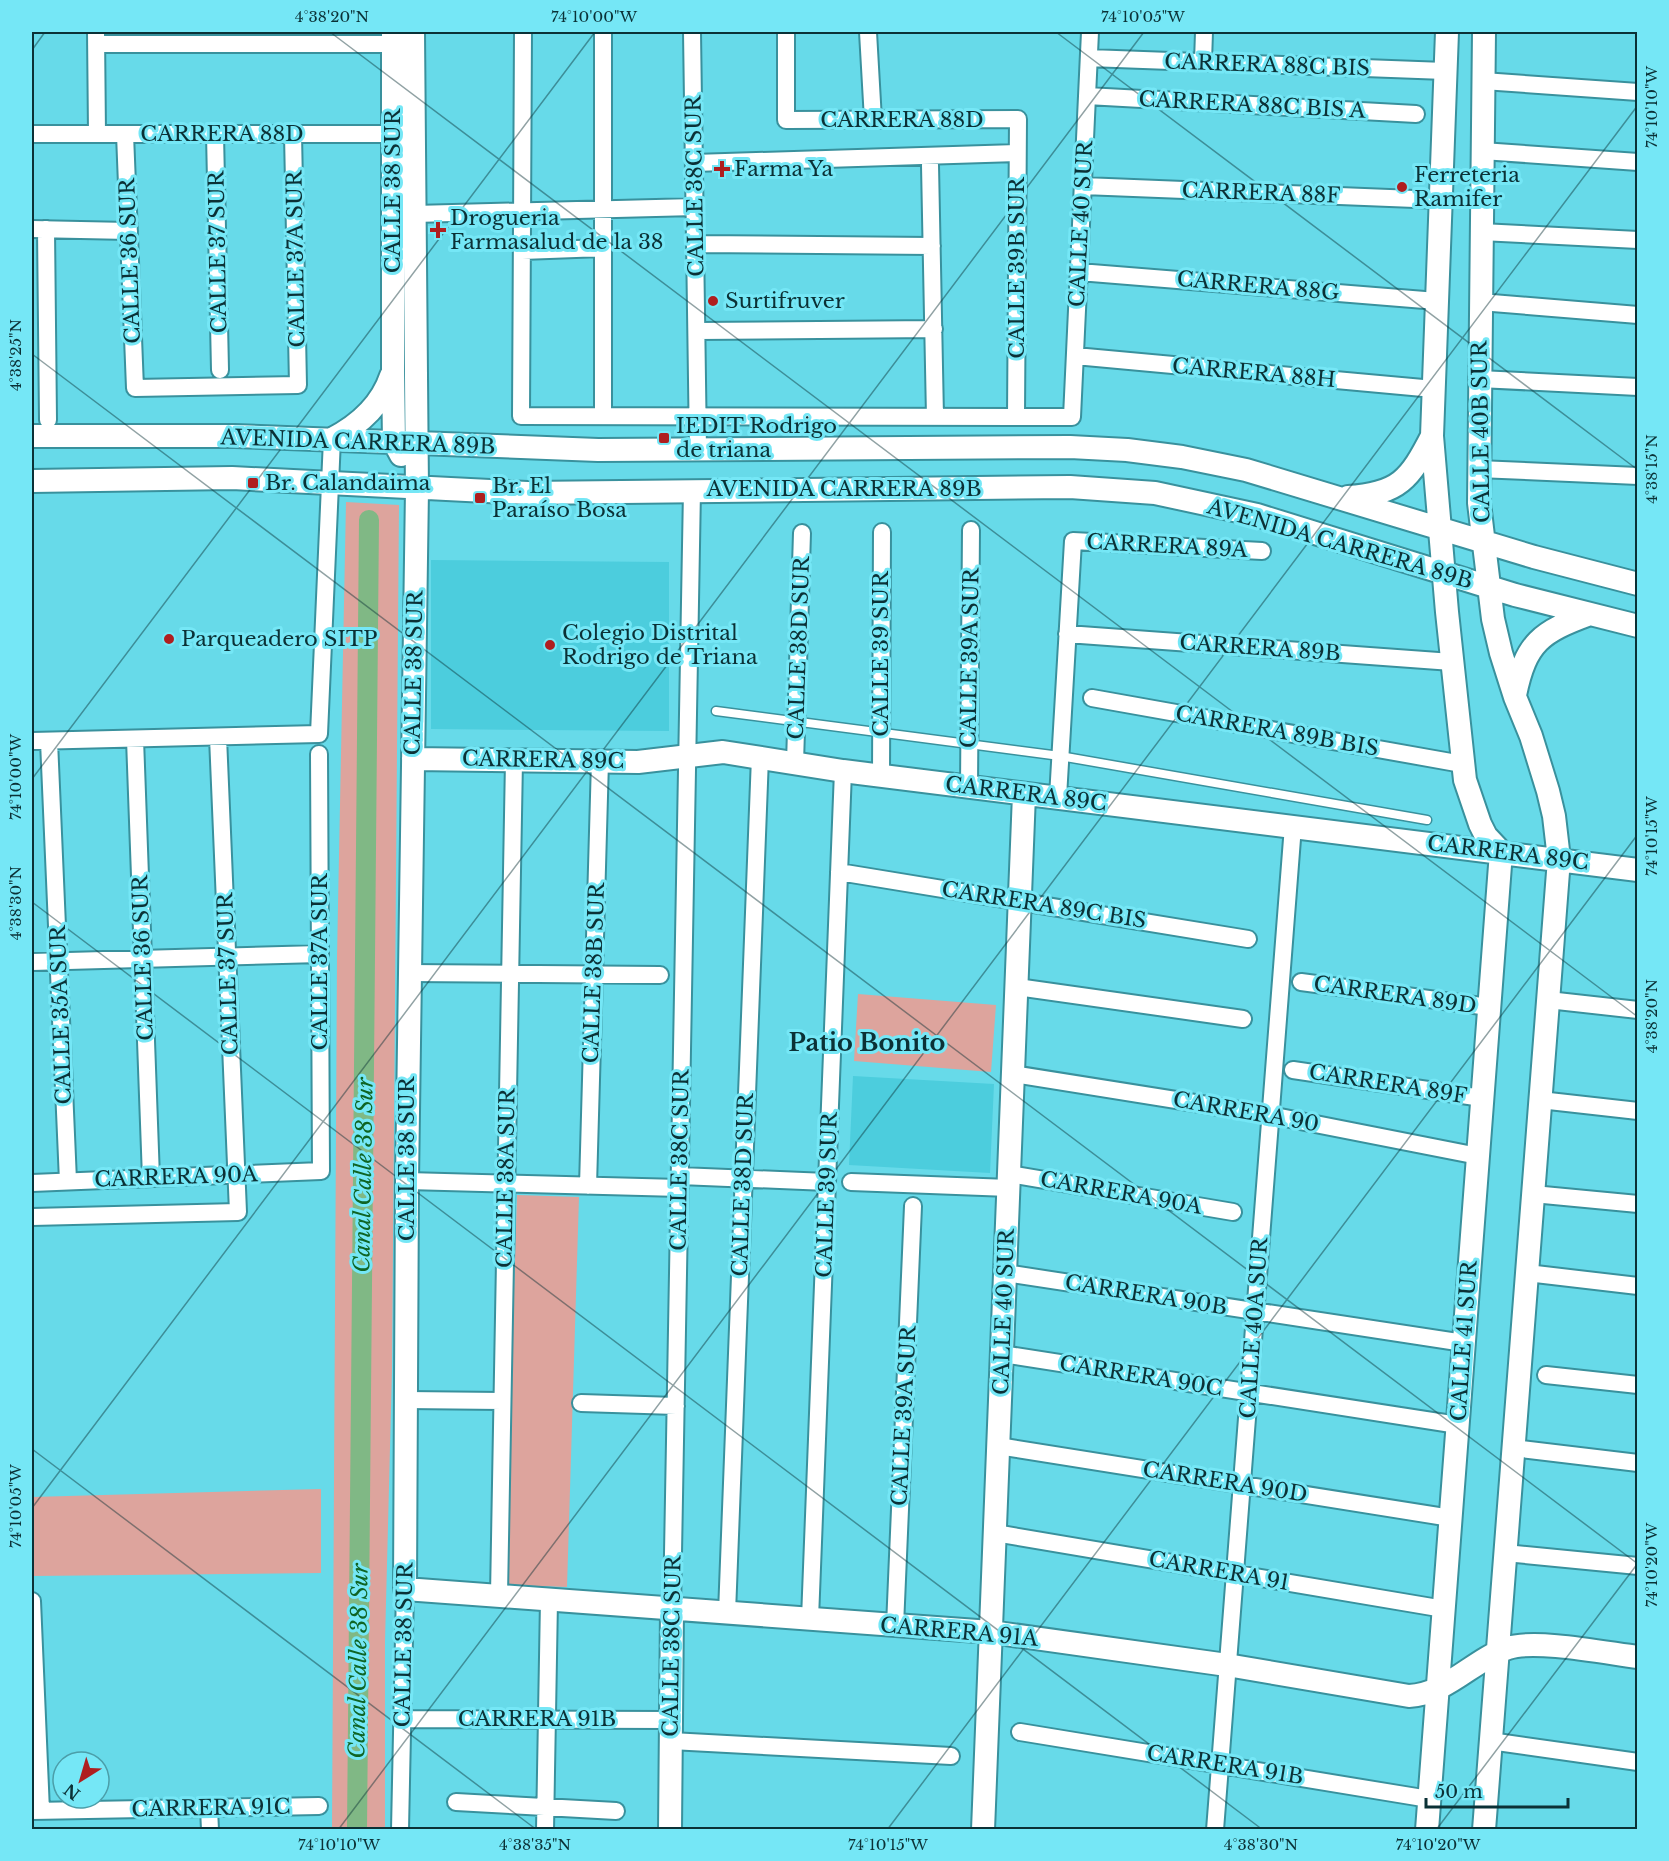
<svg xmlns="http://www.w3.org/2000/svg" width="1669" height="1861" viewBox="0 0 1669 1861" font-family="'Libre Baskerville',serif">
<rect width="100%" height="100%" fill="#67dae9"/>
<!-- built -->
<path fill="#4ccddd" d="M431,560L669,562V731L431,729Z
M853,1076L994,1084L990,1173L849,1165Z"/>
<!-- green -->
<path fill="#dda49d" d="M346,502L399,505L392,1370L385,1642V1830L332,1829L337,956Z
M858,994L996,1005L991,1072L854,1061Z
M517,1195L579,1197L567,1587L505,1585Z
M321,1489V1573L32,1576V1497Z"/>
<g fill="none" stroke-linecap="round" stroke-linejoin="round">
<!-- canal -->
<path stroke="#80b885" stroke-width="20" d="M357,1830L369,520"/>
<!-- lane casing -->
<g stroke="#39919d" stroke-width="11">
<path id="lane" d="M716,711L1060,756L1427,820"/>
</g>
<!-- street casing -->
<g stroke="#39919d" stroke-width="20">
<path id="street" d="M96,32L97,134
M523,32L521,416L1072,417L1090,32
M692,32L698,449
M786,32V120L1018,119L1016,417
M868,32L873,120
M96,44H393
M1089,58L1445,71
M1203,62L1204,32
M1483,81L1638,92
M1087,96L1416,114
M32,134H403
M125,134L135,388L298,385L293,134
M215,134L220,370
M1482,151L1638,162
M694,163L1017,153
M930,165L935,417
M1083,186L1440,200
M414,214L695,207
M32,229L129,231
M46,229L48,420
M1481,232L1638,240
M695,244L932,246
M522,251L603,248
M1079,272L1437,301
M1480,302L1638,315
M697,331L934,329
M1075,356L1434,389
M1479,379L1638,387
M603,416V32
M1478,469L1638,476
M1067,634L1452,662
M1092,698L1462,764
M135,739L151,1178
M32,741L319,734L332,439
M49,741L68,1181
M795,763L802,533
M881,776L882,532
M969,787L971,530
M1058,797L1073,541L1262,551
M839,872L1248,939
M32,962L320,954
M409,973L660,975
M1301,982L1489,1007
M1017,987L1243,1019
M1548,1000L1638,1010
M1293,1070L1482,1098
M1013,1074L1270,1115L1478,1156
M1540,1100L1638,1111
M1009,1174L1233,1212
M680,1176L827,1182
M407,1181L680,1188
M851,1182L1009,1188
M32,1183L321,1171L319,754
M588,1186L600,761
M1533,1194L1638,1204
M32,1217L238,1212L218,737
M1005,1273L1464,1343
M1527,1273L1638,1286
M1002,1354L1458,1425
M1546,1375L1638,1385
M406,1400L502,1401
M581,1403L676,1406
M998,1446L1451,1518
M1513,1448L1638,1463
M995,1533L1444,1609
M1505,1553L1638,1566
M499,1595L514,760
M32,1601L41,1811
M672,1609L692,490
M727,1613L760,757
M810,1619L843,771
M895,1626L913,1206
M403,1719L671,1720
M1020,1732L1429,1799
M671,1741L951,1756
M1490,1741L1638,1762
M456,1802L616,1811
M209,1808L210,1830
M32,1811L319,1806
M400,1830L405,1589
M545,1830L549,1600
M1215,1830L1293,826"/>
</g>
<!-- secondary casing -->
<g stroke="#39919d" stroke-width="26">
<path id="secondary" d="M393,32V369L394,442L401,455
M413,32L417,489L407,1181L405,1589L991,1632L1227,1665L1409,1696C1447,1694 1473,1660 1508,1648C1536,1639 1606,1653 1638,1657
M1447,32L1432,436L1447,612L1465,780L1480,824L1486,836L1501,852
M32,436H235L598,450L1070,447L1127,450L1182,457L1246,470L1534,557L1638,584
M332,439C359,425 381,406 391,376
M32,481L232,478L527,493L1070,487L1155,493L1257,515L1515,595L1638,626
M1348,497C1399,494 1410,479 1432,436
M1515,695C1526,642 1541,632 1590,614
M413,759L638,762L723,752L843,771L1638,870
M670,1830L672,1609
M983,1830L1024,794
M1427,1830L1501,852
M1484,1830L1559,859L1554,816L1548,791L1531,736L1515,697L1501,653L1493,619L1479,503L1484,32"/>
</g>
<!-- lane -->
<use href="#lane" stroke="#fff" stroke-width="8"/>
<!-- street -->
<use href="#street" stroke="#fff" stroke-width="16"/>
<!-- secondary -->
<use href="#secondary" stroke="#fff" stroke-width="22"/>
</g>
<!-- ticks -->
<path fill="none" stroke="#0b3136" stroke-width="1.5" stroke-opacity="0.45" d="M330,32L1638,1017M1056,32L1638,470M32,50L45,32M32,354L1638,1564M32,779L595,32M32,902L1263,1830M32,1449L537,1830M32,1508L1144,32M338,1830L1638,105M887,1830L1638,834M1436,1830L1638,1563"/>
<!-- markers -->
<g fill="#af1e1f" stroke="#75e7f6" stroke-width="2">
<path d="M719 160h6v6h6v6h-6v6h-6v-6h-6v-6h6z"/>
<circle cx="1402" cy="187" r="6"/>
<path d="M435 221h6v6h6v6h-6v6h-6v-6h-6v-6h6z"/>
<circle cx="713" cy="301" r="6"/>
<rect x="658" y="432" width="12" height="12" rx="3"/>
<rect x="247" y="477" width="12" height="12" rx="3"/>
<rect x="474" y="492" width="12" height="12" rx="3"/>
<circle cx="169" cy="639" r="6"/>
<circle cx="550" cy="645" r="6"/>
</g>
<g text-anchor="middle" stroke-width="6" stroke-linejoin="round" paint-order="stroke">
<!-- street labels -->
<g font-size="21" fill="#0b3136" stroke="#75e7f6">
<text transform="translate(1267 65) rotate(2)" y="7">CARRERA 88C BIS</text>
<text transform="translate(1252 105) rotate(3)" y="7">CARRERA 88C BIS A</text>
<text x="902" y="127">CARRERA 88D</text>
<text x="222" y="141">CARRERA 88D</text>
<text transform="translate(695 186) rotate(-91)" y="7">CALLE 38C SUR</text>
<text transform="translate(393 191) rotate(-90)" y="7">CALLE 38 SUR</text>
<text transform="translate(1261 193) rotate(2)" y="7">CARRERA 88F</text>
<text transform="translate(1081 224) rotate(-87)" y="7">CALLE 40 SUR</text>
<text transform="translate(218 252) rotate(-91)" y="7">CALLE 37 SUR</text>
<text transform="translate(296 259) rotate(-91)" y="7">CALLE 37A SUR</text>
<text transform="translate(130 261) rotate(-92)" y="7">CALLE 36 SUR</text>
<text transform="translate(1017 268) rotate(-90)" y="7">CALLE 39B SUR</text>
<text transform="translate(1258 286) rotate(5)" y="7">CARRERA 88G</text>
<text transform="translate(1254 373) rotate(5)" y="7">CARRERA 88H</text>
<text transform="translate(1481 432) rotate(-91)" y="7">CALLE 40B SUR</text>
<text transform="translate(358 442) rotate(2)" y="7">AVENIDA CARRERA 89B</text>
<text x="844" y="496">AVENIDA CARRERA 89B</text>
<text transform="translate(1340 544) rotate(16)" y="7">AVENIDA CARRERA 89B</text>
<text transform="translate(1167 546) rotate(3)" y="7">CARRERA 89A</text>
<text transform="translate(799 648) rotate(-88)" y="7">CALLE 38D SUR</text>
<text transform="translate(1260 648) rotate(4)" y="7">CARRERA 89B</text>
<text transform="translate(881 654) rotate(-90)" y="7">CALLE 39 SUR</text>
<text transform="translate(970 658) rotate(-89)" y="7">CALLE 39A SUR</text>
<text transform="translate(414 673) rotate(-89)" y="7">CALLE 38 SUR</text>
<text transform="translate(1277 731) rotate(10)" y="7">CARRERA 89B BIS</text>
<text transform="translate(543 760) rotate(1)" y="7">CARRERA 89C</text>
<text transform="translate(1026 794) rotate(7)" y="7">CARRERA 89C</text>
<text transform="translate(1508 853) rotate(7)" y="7">CARRERA 89C</text>
<text transform="translate(1044 905) rotate(9)" y="7">CARRERA 89C BIS</text>
<text transform="translate(143 958) rotate(-92)" y="7">CALLE 36 SUR</text>
<text transform="translate(320 962) rotate(-90)" y="7">CALLE 37A SUR</text>
<text transform="translate(594 973) rotate(-88)" y="7">CALLE 38B SUR</text>
<text transform="translate(228 974) rotate(-92)" y="7">CALLE 37 SUR</text>
<text transform="translate(1395 995) rotate(8)" y="7">CARRERA 89D</text>
<text transform="translate(61 1015) rotate(-92)" y="7">CALLE 35A SUR</text>
<text transform="translate(1388 1084) rotate(9)" y="7">CARRERA 89F</text>
<text transform="translate(1246 1112) rotate(10)" y="7">CARRERA 90</text>
<text transform="translate(407 1159) rotate(-90)" y="7">CALLE 38 SUR</text>
<text transform="translate(680 1160) rotate(-89)" y="7">CALLE 38C SUR</text>
<text transform="translate(176 1177) rotate(-2)" y="7">CARRERA 90A</text>
<text transform="translate(506 1178) rotate(-89)" y="7">CALLE 38A SUR</text>
<text transform="translate(743 1185) rotate(-88)" y="7">CALLE 38D SUR</text>
<text transform="translate(1121 1193) rotate(10)" y="7">CARRERA 90A</text>
<text transform="translate(827 1195) rotate(-88)" y="7">CALLE 39 SUR</text>
<text transform="translate(1146 1295) rotate(9)" y="7">CARRERA 90B</text>
<text transform="translate(1004 1312) rotate(-88)" y="7">CALLE 40 SUR</text>
<text transform="translate(1254 1328) rotate(-86)" y="7">CALLE 40A SUR</text>
<text transform="translate(1464 1341) rotate(-86)" y="7">CALLE 41 SUR</text>
<text transform="translate(1141 1376) rotate(9)" y="7">CARRERA 90C</text>
<text transform="translate(904 1416) rotate(-87)" y="7">CALLE 39A SUR</text>
<text transform="translate(1225 1482) rotate(9)" y="7">CARRERA 90D</text>
<text transform="translate(1219 1571) rotate(10)" y="7">CARRERA 91</text>
<text transform="translate(959 1632) rotate(5)" y="7">CARRERA 91A</text>
<text transform="translate(404 1645) rotate(-89)" y="7">CALLE 38 SUR</text>
<text transform="translate(672 1646) rotate(-89)" y="7">CALLE 38C SUR</text>
<text x="537" y="1726">CARRERA 91B</text>
<text transform="translate(1225 1765) rotate(9)" y="7">CARRERA 91B</text>
<text transform="translate(211 1808) rotate(-1)" y="7">CARRERA 91C</text>
</g>
<!-- poi labels -->
<g font-size="21" fill="#0b3136" stroke="#75e7f6" text-anchor="start">
<text x="734" y="176">Farma Ya</text>
<text x="1414" y="182">Ferreteria<tspan x="1414" dy="24">Ramifer</tspan></text>
<text x="450" y="225">Drogueria<tspan x="450" dy="24">Farmasalud de la 38</tspan></text>
<text x="725" y="308">Surtifruver</text>
<text x="676" y="433">IEDIT Rodrigo<tspan x="676" dy="24">de triana</tspan></text>
<text x="265" y="490">Br. Calandaima</text>
<text x="492" y="493">Br. El<tspan x="492" dy="24">Paraíso Bosa</tspan></text>
<text x="562" y="640">Colegio Distrital<tspan x="562" dy="24">Rodrigo de Triana</tspan></text>
<text x="181" y="646">Parqueadero SITP</text>
</g>
<!-- water labels -->
<g font-size="22" font-style="italic" fill="#0f6424" stroke="#75e7f6">
<text transform="translate(363 1175) rotate(-89)" y="8">Canal Calle 38 Sur</text>
<text transform="translate(358 1661) rotate(-89)" y="8">Canal Calle 38 Sur</text>
</g>
<!-- quarter labels -->
<g font-size="24" font-weight="bold" fill="#0b3136" stroke="#75e7f6">
<text x="867" y="1051">Patio Bonito</text>
</g>
</g>
<!-- border -->
<rect width="1669" height="1861" fill="none" stroke="#75e7f6" stroke-width="66"/>
<!-- north arrow -->
<g transform="translate(81 1780) rotate(217)"><circle r="28" fill="#75e7f6" stroke="#4b9ea9" stroke-width="1.5"/>
<path d="M0-4.5L10 22L0 15L-10 22Z" fill="#af1e1f"/>
<text y="-9" font-size="16" font-weight="bold" text-anchor="middle" fill="#0b3136">N</text>
</g>
<!-- scale -->
<path d="M1426 1798v9h142v-9" fill="none" stroke="#0b3136" stroke-width="3"/>
<text x="1435" y="1798" font-size="18" fill="#0b3136" stroke="#75e7f6" stroke-width="4.5" paint-order="stroke">50 m</text>
<rect x="33" y="33" width="1603" height="1795" fill="none" stroke="#0b3136" stroke-width="2"/>
<g font-size="15" text-anchor="middle" fill="#0b3136">
<text x="332" y="22">4°38'20"N</text>
<text x="594" y="22">74°10'00"W</text>
<text x="1143" y="22">74°10'05"W</text>
<text transform="translate(1652 107) rotate(-90)" y="5">74°10'10"W</text>
<text transform="translate(16 355) rotate(-90)" y="5">4°38'25"N</text>
<text transform="translate(1652 469) rotate(-90)" y="5">4°38'15"N</text>
<text transform="translate(16 777) rotate(-90)" y="5">74°10'00"W</text>
<text transform="translate(1652 836) rotate(-90)" y="5">74°10'15"W</text>
<text transform="translate(16 903) rotate(-90)" y="5">4°38'30"N</text>
<text transform="translate(1652 1016) rotate(-90)" y="5">4°38'20"N</text>
<text transform="translate(16 1506) rotate(-90)" y="5">74°10'05"W</text>
<text transform="translate(1652 1565) rotate(-90)" y="5">74°10'20"W</text>
<text x="339" y="1850">74°10'10"W</text>
<text x="535" y="1850">4°38'35"N</text>
<text x="888" y="1850">74°10'15"W</text>
<text x="1261" y="1850">4°38'30"N</text>
<text x="1438" y="1850">74°10'20"W</text>
</g>
</svg>
